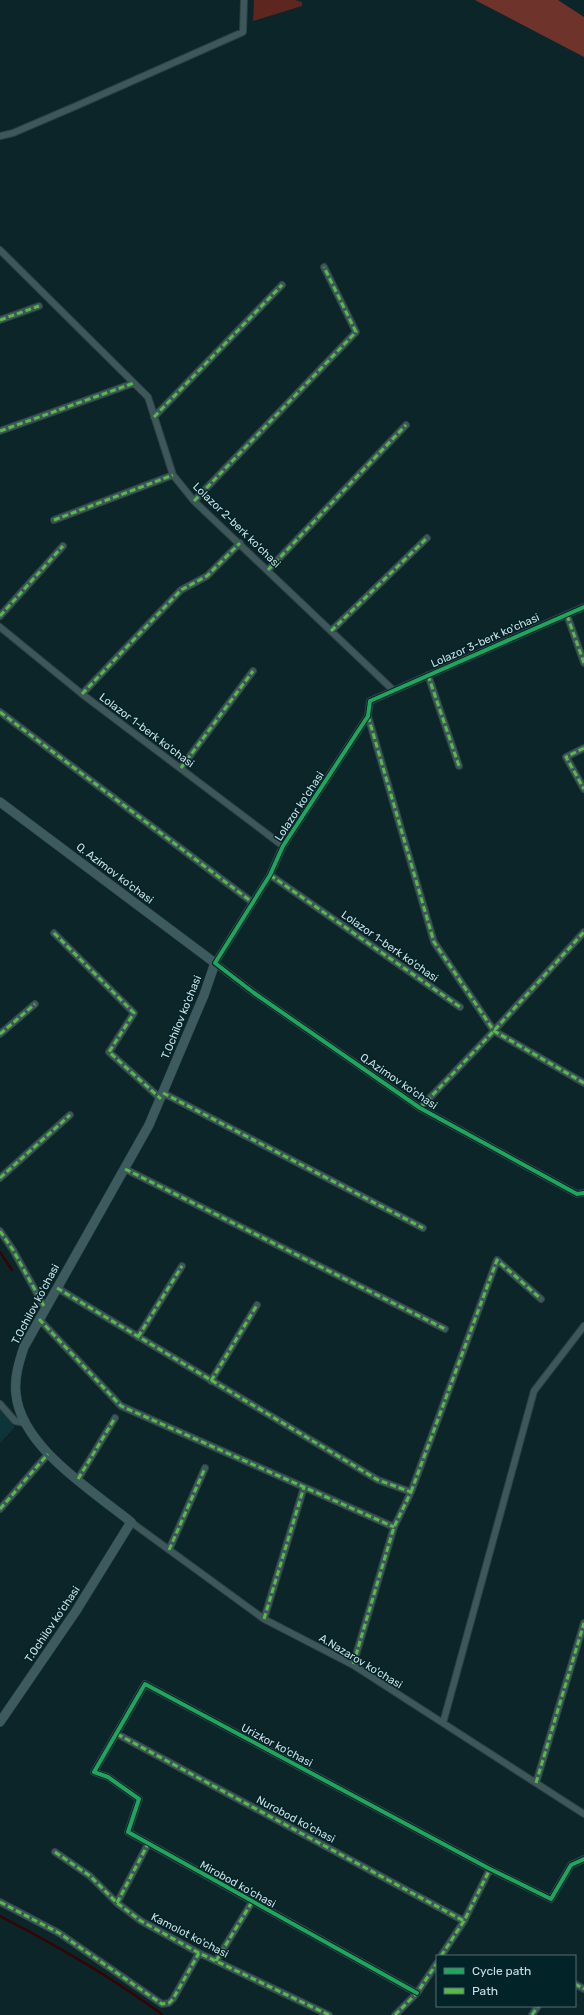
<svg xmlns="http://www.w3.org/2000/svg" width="584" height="2015" viewBox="0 0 584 2015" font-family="Rubik,sans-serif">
<rect width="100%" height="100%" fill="#0c2528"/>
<!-- built -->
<path fill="#0c3439" d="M0,1410L15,1427L0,1443Z"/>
<!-- green -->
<path fill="#5d261e" d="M254,0H295L302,2V6L253,21Z"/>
<!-- forest -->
<path fill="#6e332a" d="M475,0H558L584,17V57Z"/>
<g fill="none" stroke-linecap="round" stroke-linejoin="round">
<!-- stream -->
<path stroke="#330505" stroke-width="2.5" d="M0,1252L12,1270
M0,1916C56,1945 112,1977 163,2015"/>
<!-- street casing -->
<g stroke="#2d4144" stroke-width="8">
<path id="street" d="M0,136L13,133L76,106L243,32L244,0
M0,250L148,397L173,475L194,501L393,690
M0,320L39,306
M154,417L282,285
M0,431L134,383
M194,501L356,332L324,267
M54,520L173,475
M268,570L406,425
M584,607L370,701L368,716L283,846L270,875L215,963L254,993L420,1108L577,1194L584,1193
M567,615L584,663
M0,616L63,546
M0,627L82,694L283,846
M331,631L427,538
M428,675L459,766
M82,694L181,590L207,576L240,543
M0,712L252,902
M368,716L434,942L494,1031L584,1083
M584,748L566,757L584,789
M181,768L253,671
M270,875L460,1007
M54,933L134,1013L109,1052L161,1099
M0,1034L35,1004
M163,1093L423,1228
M420,1108L490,1035L584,932
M125,1169L445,1329
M0,1178L70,1115
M0,1231L13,1250L45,1308
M57,1288L378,1480L411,1492L394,1527L353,1665
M39,1319L121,1406L394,1527
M138,1337L182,1266
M211,1381L257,1305
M0,1404L15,1421L25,1423
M78,1479L115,1418
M411,1492L497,1260L541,1299
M0,1509L48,1454
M131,1522L264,1619L353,1665L584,1814
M169,1550L205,1468
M264,1619L304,1487
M443,1723L534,1391L584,1326
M117,1734L464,1921
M536,1783L584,1623
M55,1852L90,1876L117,1903L141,1921L199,1953L329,2015
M0,1902L59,1933L162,2004L169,2003L173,1999L199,1953
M117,1903L148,1844
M441,1956L464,1921L490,1869
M216,1961L252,1902
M575,1984L584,1989
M417,1993L128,1832L139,1799L108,1777L94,1772L145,1684L490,1869L551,1899L571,1865L584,1859
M395,2015L417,1993L437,1963
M532,2015L538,2006"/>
</g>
<!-- secondary casing -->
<g stroke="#2d4144" stroke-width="10">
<path id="secondary" d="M0,802L215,963L204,995L149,1125L24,1347C19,1362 14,1378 16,1394C21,1447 93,1491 131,1522L76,1611L0,1722"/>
</g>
<!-- street -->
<use href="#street" stroke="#3d575a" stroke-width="6"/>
<!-- secondary -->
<use href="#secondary" stroke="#3d5b5e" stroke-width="9"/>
<!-- quiet -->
<path stroke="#58b947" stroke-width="3" stroke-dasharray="6 3" stroke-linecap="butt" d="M0,320L39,306
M154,417L282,285
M0,431L134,383
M194,501L356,332L324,267
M54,520L173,475
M268,570L406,425
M567,615L584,663
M0,616L63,546
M331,631L427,538
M428,675L459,766
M82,694L181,590L207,576L240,543
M0,712L252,902
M368,716L434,942L494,1031L584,1083
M584,748L566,757L584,789
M181,768L253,671
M270,875L460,1007
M54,933L134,1013L109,1052L161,1099
M0,1034L35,1004
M163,1093L423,1228
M420,1108L490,1035L584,932
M125,1169L445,1329
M0,1178L70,1115
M0,1231L13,1250L45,1308
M57,1288L378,1480L411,1492L394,1527L353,1665
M39,1319L121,1406L394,1527
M138,1337L182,1266
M211,1381L257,1305
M78,1479L115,1418
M411,1492L497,1260L541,1299
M0,1509L48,1454
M169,1550L205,1468
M264,1619L304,1487
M117,1734L464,1921
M536,1783L584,1623
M55,1852L90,1876L117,1903L141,1921L199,1953L329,2015
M0,1902L59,1933L162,2004L169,2003L173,1999L199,1953
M117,1903L148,1844
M441,1956L464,1921L490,1869L487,1867
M216,1961L252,1902
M575,1984L584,1989
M395,2015L417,1993L437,1963
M532,2015L538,2006"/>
<!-- cycleway casing -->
<g stroke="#022327" stroke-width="6">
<path id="cycleway" d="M584,607L370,701L368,716L283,846L270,875L215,963L254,993L420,1108L577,1194L584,1193
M417,1993L128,1832L139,1799L108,1777L94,1772L145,1684L490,1869L551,1899L571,1865L584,1859"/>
</g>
<!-- cycleway -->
<use href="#cycleway" stroke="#20a55d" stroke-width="4"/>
</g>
<g text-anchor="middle" stroke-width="3" stroke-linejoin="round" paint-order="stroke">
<!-- street labels -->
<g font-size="11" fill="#cbe0e4" stroke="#022327">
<text transform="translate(237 525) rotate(44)" y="4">Lolazor 2-berk ko'chasi</text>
<text transform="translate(485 640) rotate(-24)" y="4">Lolazor 3-berk ko'chasi</text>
<text transform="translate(147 730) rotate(37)" y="4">Lolazor 1-berk ko'chasi</text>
<text transform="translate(299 806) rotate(-57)" y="4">Lolazor ko'chasi</text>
<text transform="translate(115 873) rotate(37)" y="4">Q. Azimov ko'chasi</text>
<text transform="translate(390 946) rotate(35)" y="4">Lolazor 1-berk ko'chasi</text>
<text transform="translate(181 1017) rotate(-68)" y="4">T.Ochilov ko'chasi</text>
<text transform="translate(399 1081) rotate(34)" y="4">Q.Azimov ko'chasi</text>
<text transform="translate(35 1304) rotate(-62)" y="4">T.Ochilov ko'chasi</text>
<text transform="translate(52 1624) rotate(-56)" y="4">T.Ochilov ko'chasi</text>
<text transform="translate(361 1661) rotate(31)" y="4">A.Nazarov ko'chasi</text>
<text transform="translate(277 1745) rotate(28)" y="4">Urizkor ko'chasi</text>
<text transform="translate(296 1819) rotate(28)" y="4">Nurobod ko'chasi</text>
<text transform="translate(238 1884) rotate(29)" y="4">Mirobod ko'chasi</text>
<text transform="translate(190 1935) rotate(27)" y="4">Kamolot ko'chasi</text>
</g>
</g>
<!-- legend -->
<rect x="436" y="1955" width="140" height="52" fill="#022327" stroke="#526f73"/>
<rect x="444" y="1968" width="20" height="6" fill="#20a55d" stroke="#526f73"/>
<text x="472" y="1975" font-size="12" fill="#cbe0e4">Cycle path</text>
<rect x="444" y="1988" width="20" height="6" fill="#58b947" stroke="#526f73"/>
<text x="472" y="1995" font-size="12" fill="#cbe0e4">Path</text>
</svg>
